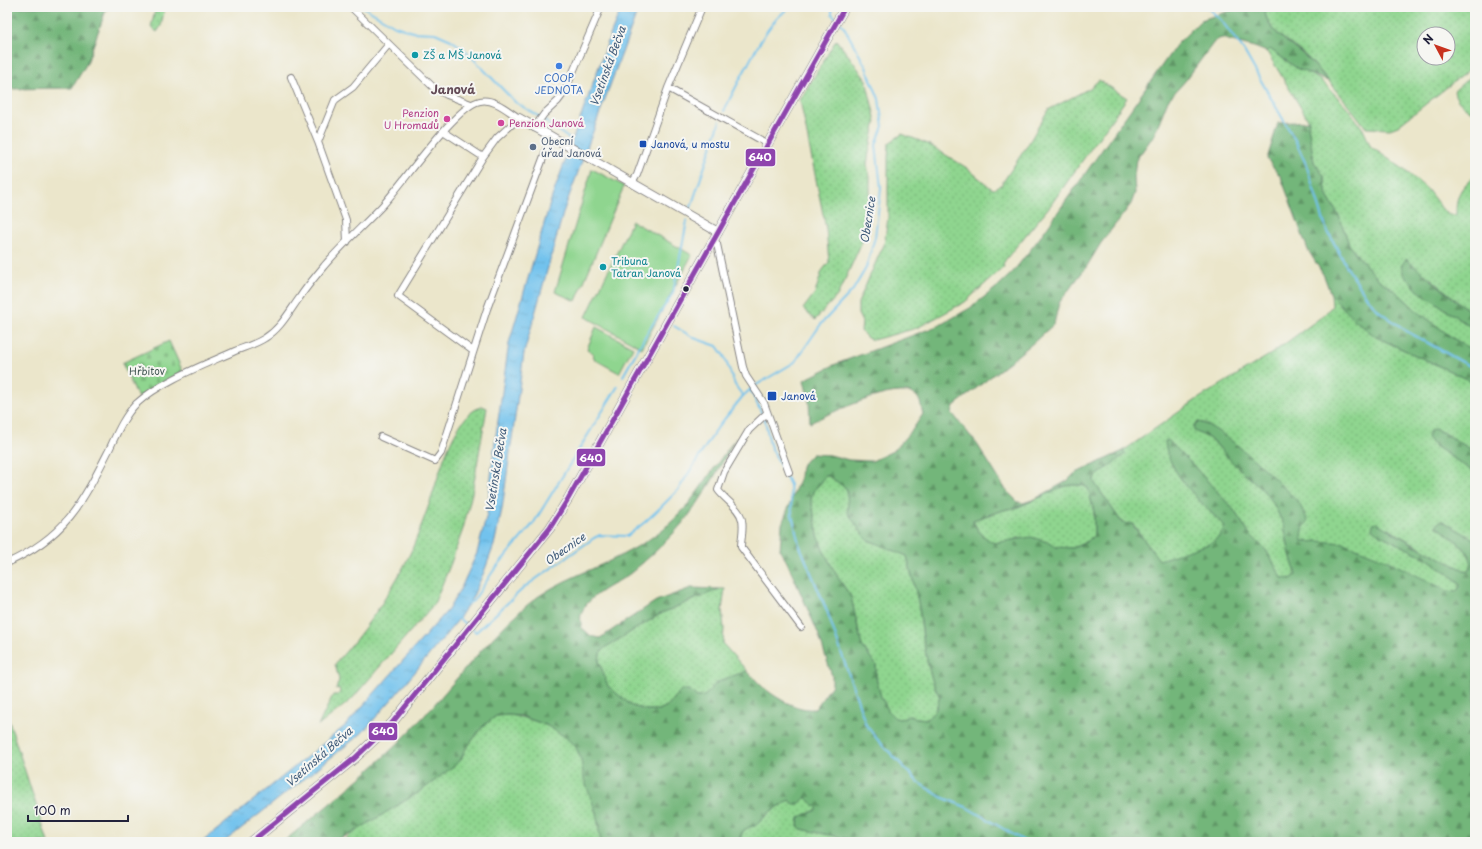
<svg xmlns="http://www.w3.org/2000/svg" width="1482" height="849" viewBox="0 0 1482 849" font-family="'Playpen Sans',sans-serif">
<defs>
<pattern id="grass-dots" width="8" height="8" patternUnits="userSpaceOnUse"><rect width="8" height="8" fill="#8fd58f"/><path d="M2 2h.1M6 6h.1" fill="none" stroke="#7bb77c" stroke-width="1.8" stroke-linecap="round"/></pattern>
<pattern id="forest-firs" width="22" height="20" patternUnits="userSpaceOnUse"><rect width="22" height="20" fill="#73b67a"/><path d="M5 1l3.5 6h-7zM16 11l3.5 6h-7z" fill="#5e9465"/></pattern>
<pattern id="cemetery-stones" width="16" height="16" patternUnits="userSpaceOnUse"><rect width="16" height="16" fill="#8fd58f"/><path d="M2 7V4a2 2 0 0 1 4 0v3zM10 15v-3a2 2 0 0 1 4 0v3z" fill="#7bb77c"/></pattern>
<pattern id="water-ripples" width="26" height="14" patternUnits="userSpaceOnUse"><rect width="26" height="14" fill="#72c2ed"/><path d="M2 4q2-2 4 0t4 0M15 11q2-2 4 0t4 0" fill="none" stroke="#62a6cc"/></pattern>
</defs>
<rect width="100%" height="100%" fill="#f6f6f2"/>
<filter id="ink" filterUnits="userSpaceOnUse"><feTurbulence type="fractalNoise" baseFrequency=".025" numOctaves="2"/><feDisplacementMap in="SourceGraphic" scale="8" xChannelSelector="R" yChannelSelector="G"/><feConvolveMatrix kernelMatrix="1 2 1 2 8 2 1 2 1" color-interpolation-filters="sRGB"/></filter>
<filter id="wash" filterUnits="userSpaceOnUse"><feTurbulence type="fractalNoise" baseFrequency=".012" numOctaves="4" result="noise"/><feDisplacementMap in="SourceGraphic" scale="16" xChannelSelector="R" yChannelSelector="G"/><feGaussianBlur stdDeviation="0.9" result="paint"/><feColorMatrix in="noise" values="0 0 0 0 0 0 0 0 0 0 0 0 0 0 0 0 0 1.4 0 .05"/><feComposite in="paint" operator="in"/></filter>
<g filter="url(#wash)">
<rect width="100%" height="100%" fill="#ebe6cb"/>
<!-- grass -->
<path fill="url(#grass-dots)" stroke="#587c65" fill-rule="evenodd" d="M156,7H165L161,26L157,32L151,27Z
M1269,7H1475V65L1398,126L1390,129L1366,128C1348,104 1329,80 1309,59C1294,44 1271,35 1265,13ZM1424,34H1448V58H1424Z
M836,40L849,56L866,80L876,121L869,152L867,165L870,177V206L865,235L848,273L837,296L815,320L803,309L815,293L822,271L829,262L826,229L800,100Z
M1270,49L1298,69L1306,72L1322,81L1347,107L1363,129L1371,147L1402,168L1427,189L1443,210L1449,215H1456C1456,194 1460,189 1475,175V316L1428,276L1421,294L1431,299L1475,330V351L1454,339L1417,311L1399,294L1378,279L1350,247L1339,216L1327,196L1324,176L1314,162L1308,126L1309,121L1267,52Z
M1475,72V114C1466,108 1456,103 1454,91Z
M1099,80L1127,98L1050,206L1006,259L1003,264L1004,267L965,302L917,328L873,340L867,338L861,331L862,322L858,314V303L878,257L884,245L888,218V158L889,143L902,134L928,144L967,168L991,188L994,189L1001,185L1027,146L1048,110L1090,88Z
M1331,295L1356,321L1376,337L1465,378L1475,387V452L1446,434L1435,429L1431,443L1475,473V540L1441,520L1436,526C1446,533 1477,553 1471,568L1466,571L1447,562L1388,529L1379,534L1428,559L1459,582L1460,586C1457,592 1455,592 1448,591L1317,541L1311,542L1302,540L1303,529L1267,472L1238,446L1204,423L1198,422L1194,426L1198,433L1207,437L1215,443L1232,462L1262,489L1273,503L1284,525L1289,550L1296,575L1291,579L1282,578L1266,550L1248,532L1233,509L1189,461L1168,440L1170,460L1180,476L1193,494L1225,527L1220,536L1209,544L1159,561L1133,524H1123L1094,482V478L1124,454L1123,451L1196,400L1271,354L1324,315L1332,306Z
M482,406L487,408L472,493L463,529L451,563L434,604L351,700L318,726L333,695H338L340,692L339,688L336,689L339,680L335,664C362,634 386,600 405,564C415,545 422,523 430,502C440,474 451,418 482,406Z
M825,476H829L847,489L848,513L866,539L907,556C911,573 916,590 919,607C922,632 927,677 940,697L935,711L927,719L917,718L909,716L900,719L895,718L889,712L881,697L876,678V665L862,646L851,597L837,576L823,550L818,535L811,499L813,491L821,483Z
M1072,485H1082L1088,488L1094,512V535L1088,541L1073,548L1056,547L1048,542L1018,538L1007,542L994,543C985,539 976,529 973,520L1007,509L1016,508L1065,486Z
M719,589H725L722,610L724,628L723,644L747,671L715,684L709,693L702,697H697L681,690L669,705L659,710H646L632,706L608,687L599,661L600,653L606,647L662,613Z
M7,715L48,842H7Z
M508,715C528,717 564,729 576,747C583,758 583,773 587,785C593,804 601,822 601,842H343L351,834L416,794L433,782L460,761L465,750L483,726L496,716Z
M806,797L818,809L799,818L798,826L801,829L844,837L845,842H736L739,841L743,831L749,827L755,826L771,811L785,803L790,800L802,801Z"/>
<!-- forest -->
<path fill="url(#forest-firs)" stroke="#4a6c5a" fill-rule="evenodd" d="M7,7H107L87,63L72,88L7,89Z
M1242,7H1269L1265,13C1270,34 1292,44 1307,58C1315,65 1321,73 1328,81L1298,69L1270,49L1267,52L1254,47L1221,38L1214,42L1186,80L1168,100L1154,135L1136,160L1134,176L1135,193L1131,204L1101,243L1087,266L1059,303L1054,324L1033,343L954,406L952,413L977,444L1006,490L1018,502L1023,503L1035,499L1067,481L1074,474L1123,451L1125,454L1094,478V482L1122,523L1132,524L1159,560L1209,544L1220,536L1225,527C1204,504 1167,474 1165,441L1168,440L1189,461L1233,509L1248,532L1266,550L1282,578L1291,579L1296,575L1289,550L1284,525L1273,503L1262,489L1232,462L1215,443L1207,437L1194,431V426L1199,422C1221,427 1266,470 1283,487C1288,492 1294,497 1298,502C1302,508 1305,515 1308,521L1303,529L1302,540L1311,542L1317,541L1344,543L1386,560L1448,591C1454,592 1457,593 1460,586L1459,582L1428,559L1379,534L1372,529L1373,524L1377,523L1415,545L1466,571L1469,570L1472,566C1470,547 1450,536 1436,526L1441,520L1475,540V842H862L801,829L798,826L799,818C804,814 812,813 818,809L806,797L799,804H793L790,800L771,811L755,826L749,827L743,831L739,841L736,842H601L596,812L584,779L581,760L576,747L565,737L546,725L521,716L508,715L496,716L483,726L465,750L460,761L433,782L416,794L351,834L330,842H283C328,805 373,770 413,728C451,688 484,642 526,606C557,579 599,569 635,548C653,538 671,524 685,508C703,486 718,461 736,438C719,468 703,500 680,526C666,542 649,558 632,572C616,585 589,593 581,614C580,618 581,623 581,627L591,636L600,638L656,601L691,588L719,589L662,613L606,647L600,653L599,661L608,686L632,706L646,710H659L669,705L681,690H690L697,697C707,698 708,691 714,685C721,679 739,674 747,671C754,677 760,686 768,691C780,700 799,711 815,709L832,685V676L818,633L787,562L780,550L782,524L800,477L801,466L812,454L830,455L849,460L872,461L893,451L913,429L923,414C921,408 921,399 915,395C897,382 830,413 810,423L809,401L804,380L836,364L940,325L970,308L997,287L1012,273L1038,240L1177,44L1201,20ZM825,476H829L847,489L848,513L866,539L907,556C911,573 916,590 919,607C923,633 926,675 940,697L935,711L927,719L917,718L909,716L900,719L895,718L889,712L881,697L876,678V665L862,646L851,597L837,576L823,550L818,535L811,499L813,491L821,483ZM1072,485H1082L1088,488L1094,512V535L1088,541L1073,548L1056,547L1048,542L1031,537L994,543C985,539 975,529 973,520L1007,509L1016,508L1065,486Z
M1309,121L1308,126L1314,162L1324,176L1327,196L1339,216L1350,247L1378,279L1399,294L1417,311L1454,339L1475,351V387L1465,378L1376,337L1356,321L1331,295L1324,276L1308,250L1281,177L1267,159L1278,123Z
M1406,259L1475,316V330L1431,299L1421,294L1404,275L1401,266Z
M1434,429L1446,434L1475,452V473L1431,443L1427,437L1429,432Z"/>
<!-- cemetery -->
<path fill="url(#cemetery-stones)" stroke="#587c65" d="M169,341L183,372L161,383L138,398L122,363Z"/>
<!-- garden -->
<path fill="#8fd58f" stroke="#587c65" d="M592,169L624,186L576,301L555,292Z
M632,221L692,255L642,348L586,317Z
M596,327L633,347L619,373L594,359L593,353L587,349Z"/>
<!-- water -->
<path fill="url(#water-ripples)" stroke="#4a7294" d="M622,7H639L564,210L524,353L502,509L494,545L484,572L472,598L458,620L400,690L362,733L224,842H202L345,726L448,610L461,588L477,553L487,514L494,449L509,343L551,200L611,33Z"/>
<g fill="none" stroke-linecap="round" stroke-linejoin="round">
<!-- stream -->
<path stroke="#72c2ed" stroke-width="2" d="M363,7L395,26L413,32L435,33L451,40L464,49L515,102L538,116L568,138L574,140
M832,7V14L836,18
M1207,7L1221,20L1244,51L1295,140L1306,164L1326,228L1348,269L1368,299L1379,311L1408,332L1475,369
M724,111C731,96 739,81 747,66C759,44 769,22 790,7
M689,213L720,121
M674,326L694,338L717,346L724,356L735,385L743,396
M623,376L647,333L673,293L687,221
M750,389L765,420L770,445L790,485L792,515L799,544L827,611L866,725L877,739L919,783L941,797L966,807L1026,842
M467,604L473,601L494,570L533,524L618,386
M458,618L468,626
M472,629L476,632L526,586L594,538L600,535L627,536L645,522L661,507L678,490L718,427L743,396L753,387L795,362L821,324L853,290L866,268L875,237L881,188L876,145L883,126L879,99L866,67L843,25L840,23"/>
</g>
</g>
<g filter="url(#ink)">
<g fill="none" stroke-linecap="round" stroke-linejoin="round">
<!-- minor casing -->
<g stroke="#868483" stroke-width="8">
<path id="minor" d="M351,7L434,88L447,95L471,104
M291,77L318,142
M668,88L768,144
M534,128L544,114L558,101L564,93L601,7
M443,131L483,157
M632,183L637,175L668,88L702,7
M714,239L717,244L743,367L746,376L764,403L789,472
M347,242L346,220L318,142L335,100L353,87L389,44
M767,413L749,430L724,472L718,490C725,500 740,508 742,520C744,529 741,538 741,547L801,627
M381,437L435,461L441,453L487,309L551,137
M7,563C65,537 81,505 109,450C116,435 124,416 136,404C161,381 204,365 235,351C245,347 256,344 265,338C281,328 289,312 300,297C307,286 316,276 324,266C342,245 363,226 382,206C402,185 456,105 480,101C494,98 508,111 519,118L497,138L483,157L398,296L473,351"/>
</g>
<!-- tertiary casing -->
<g stroke="#868483" stroke-width="10">
<path id="tertiary" d="M519,118L718,232"/>
</g>
<!-- secondary casing -->
<g stroke="#868483" stroke-width="10">
<path id="secondary" d="M251,842L355,758L392,723L550,528L568,499L718,232L845,7"/>
</g>
<!-- minor -->
<use href="#minor" stroke="#fff" stroke-width="6"/>
<!-- tertiary -->
<use href="#tertiary" stroke="#fff" stroke-width="8"/>
<!-- secondary -->
<use href="#secondary" stroke="#fff" stroke-width="9"/>
<!-- bus-1 casing -->
<g stroke="#f6f6f2" stroke-width="8">
<path id="bus-1" d="M251,842L355,758L392,723L550,528L568,499L845,7"/>
</g>
<!-- bus-1 -->
<use href="#bus-1" stroke="#8e44ad" stroke-width="5"/>
</g>
</g>
<!-- markers -->
<g fill="#0f9aa8" stroke="#f6f6f2" stroke-width="1.5">
<circle cx="415" cy="55" r="4"/>
<circle cx="603" cy="267" r="4"/>
</g>
<circle fill="#3f7fe0" stroke="#f6f6f2" stroke-width="1.5" cx="559" cy="66" r="4"/>
<g fill="#d1479c" stroke="#f6f6f2" stroke-width="1.5">
<circle cx="447" cy="119" r="4"/>
<circle cx="501" cy="123" r="4"/>
</g>
<g fill="#1a4fb4" stroke="#f6f6f2" stroke-width="1.5">
<rect x="639" y="140" width="8" height="8" rx="2"/>
<rect x="767" y="391" width="10" height="10" rx="2"/>
</g>
<circle fill="#5c6f8a" stroke="#f6f6f2" stroke-width="1.5" cx="533" cy="147" r="4"/>
<circle fill="#22223b" stroke="#f6f6f2" stroke-width="1.5" cx="686" cy="289" r="3.5"/>
<g text-anchor="middle" stroke-width="4" stroke-linejoin="round" paint-order="stroke">
<!-- culture labels -->
<g font-size="10" fill="#0d838f" stroke="#f6f6f2" text-anchor="start">
<text x="423" y="59">ZŠ a MŠ Janová</text>
<text x="611" y="265">Tribuna<tspan x="611" dy="12">Tatran Janová</tspan></text>
</g>
<!-- shop labels -->
<g font-size="10" fill="#366cbe" stroke="#f6f6f2">
<text x="559" y="82">COOP<tspan x="559" dy="12">JEDNOTA</tspan></text>
</g>
<!-- hotel labels -->
<g font-size="10" fill="#b23c85" stroke="#f6f6f2" text-anchor="end">
<text x="439" y="117">Penzion<tspan x="439" dy="12">U Hromadů</tspan></text>
<text x="509" y="127" text-anchor="start">Penzion Janová</text>
</g>
<!-- service labels -->
<g font-size="10" fill="#4e5e75" stroke="#f6f6f2" text-anchor="start">
<text x="541" y="145">Obecní<tspan x="541" dy="12">úřad Janová</tspan></text>
</g>
<!-- transit labels -->
<g font-size="10" fill="#164399" stroke="#f6f6f2" text-anchor="start">
<text x="651" y="148">Janová, u mostu</text>
<text x="781" y="400">Janová</text>
</g>
<!-- park labels -->
<g font-size="10" fill="#435854" stroke="#f6f6f2">
<text x="147" y="375">Hřbitov</text>
</g>
<!-- water labels -->
<g font-size="11" font-style="italic" fill="#3e5a79" stroke="#f6f6f2">
<text transform="translate(608 66) rotate(-70)" y="4">Vsetínská Bečva</text>
<text transform="translate(868 220) rotate(-81)" y="4">Obecnice</text>
<text transform="translate(496 470) rotate(-81)" y="4">Vsetínská Bečva</text>
<text transform="translate(565 549) rotate(-35)" y="4">Obecnice</text>
<text transform="translate(319 757) rotate(-41)" y="4">Vsetínská Bečva</text>
</g>
<!-- quarter labels -->
<g font-size="12" font-weight="bold" fill="#634b56" stroke="#f6f6f2">
<text x="453" y="94">Janová</text>
</g>
</g>
<g stroke="#f6f6f2" stroke-width="1.5">
<rect x="745" y="148" width="31" height="19" rx="4" fill="#8e44ad"/>
<rect x="576" y="448" width="30" height="19" rx="4" fill="#8e44ad"/>
<rect x="368" y="722" width="30" height="19" rx="4" fill="#8e44ad"/>
</g>
<g font-size="11" text-anchor="middle" font-weight="bold" fill="#fff">
<text x="760" y="161">640</text>
<text x="591" y="462">640</text>
<text x="383" y="735">640</text>
</g>
<!-- margin -->
<rect width="1482" height="849" fill="none" stroke="#f6f6f2" stroke-width="24"/>
<!-- north arrow -->
<g transform="translate(1436 46) rotate(311)"><circle r="19" fill="#f6f6f2" stroke="#a1a1a9"/>
<path d="M0-3L7 15L0 10L-7 15Z" fill="#c8321e"/>
<text y="-6" font-size="11" font-weight="bold" text-anchor="middle" fill="#22223b">N</text>
</g>
<!-- scale -->
<path d="M28 815v6h100v-6" fill="none" stroke="#22223b" stroke-width="2"/>
<text x="34" y="815" font-size="12" fill="#22223b" stroke="#f6f6f2" stroke-width="3" paint-order="stroke">100 m</text>
</svg>
